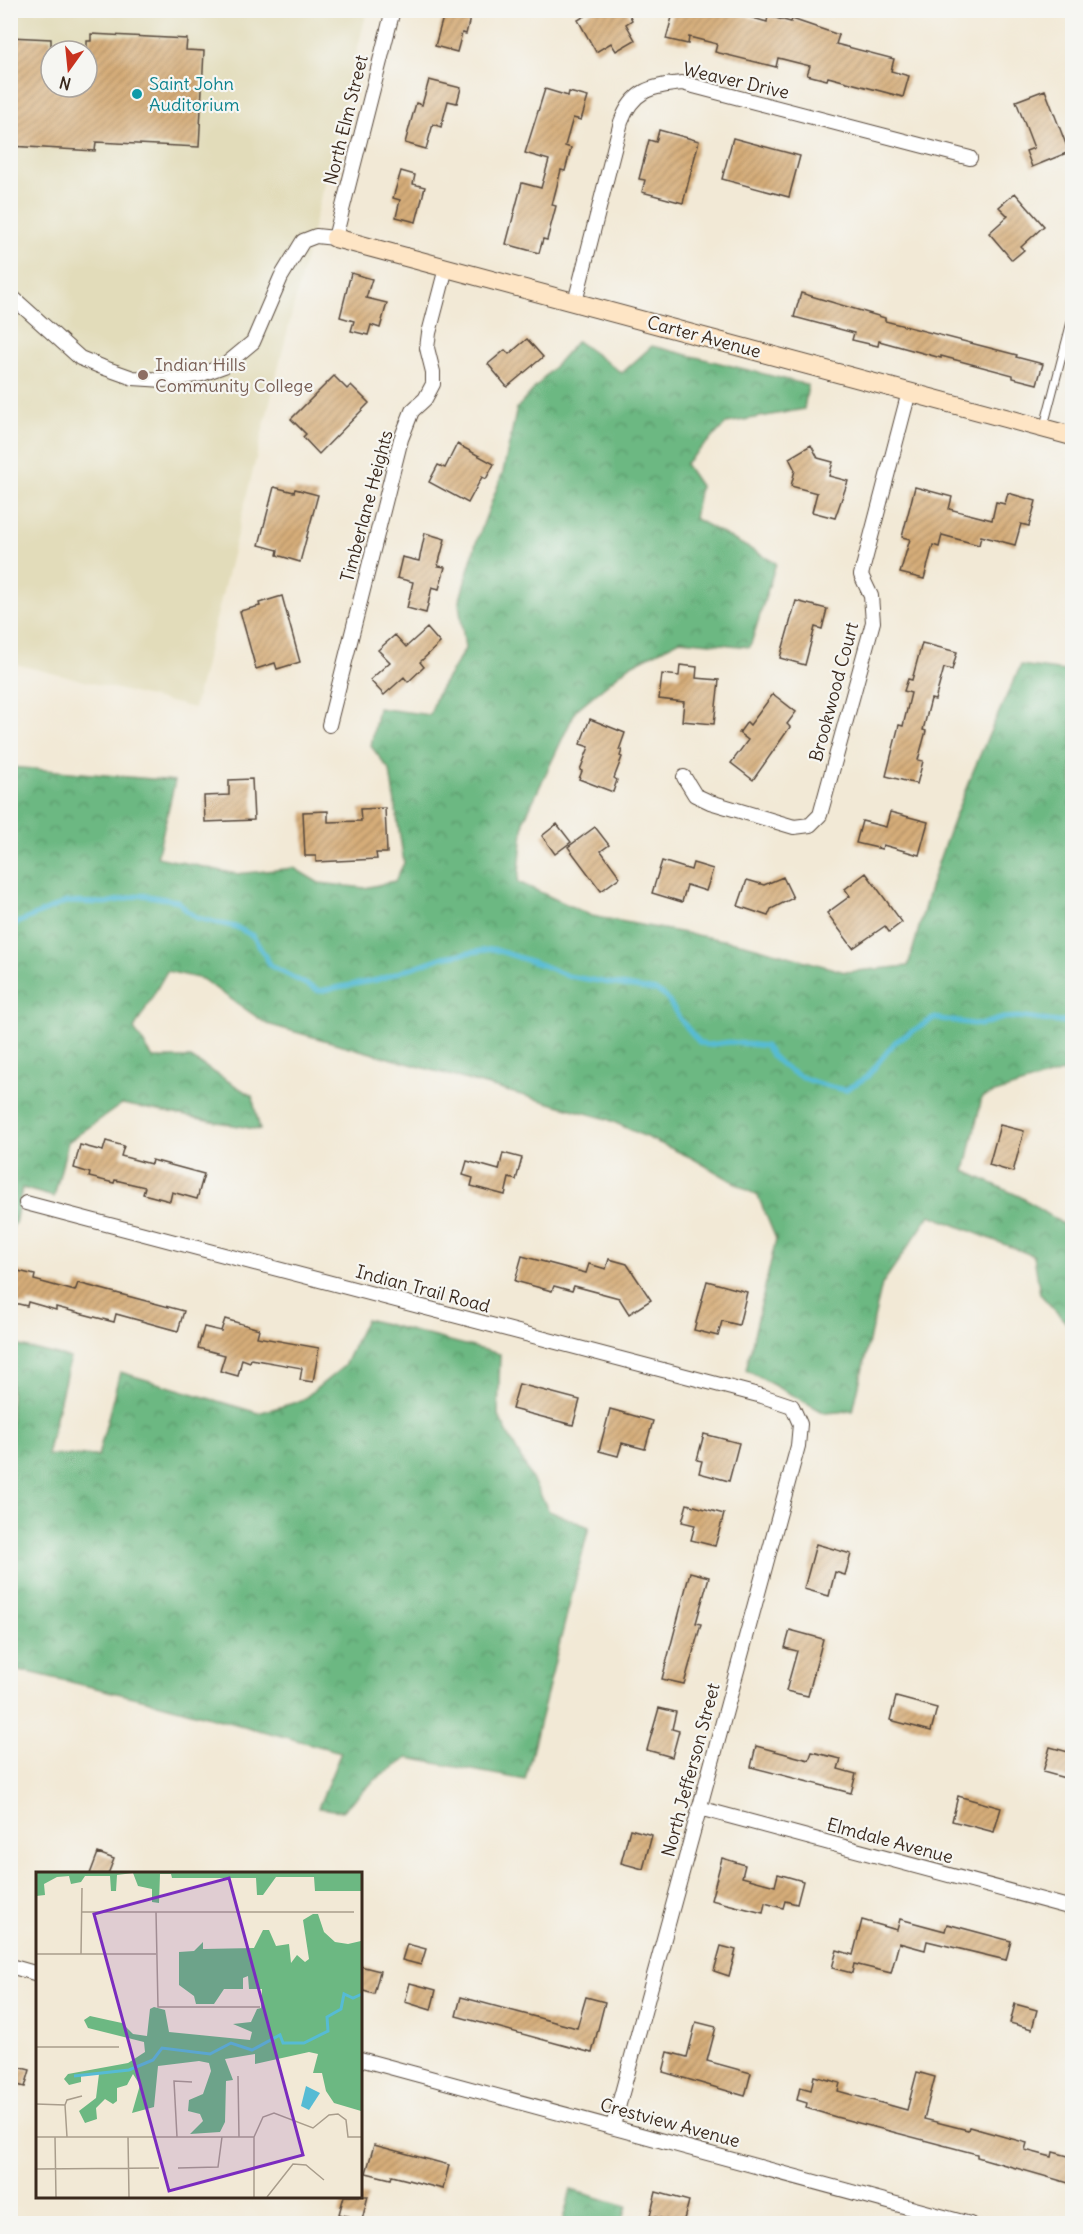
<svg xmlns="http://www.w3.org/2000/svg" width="1083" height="2234" viewBox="0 0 1083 2234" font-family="Delius,sans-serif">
<defs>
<pattern id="forest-crowns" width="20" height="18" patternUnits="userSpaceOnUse" patternTransform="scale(1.5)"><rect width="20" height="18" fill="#6cb882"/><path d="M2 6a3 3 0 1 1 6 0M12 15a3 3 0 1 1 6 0" fill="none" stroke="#5a966a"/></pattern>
<pattern id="building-hatch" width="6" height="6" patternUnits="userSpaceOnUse" patternTransform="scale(1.5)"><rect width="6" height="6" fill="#d6ad79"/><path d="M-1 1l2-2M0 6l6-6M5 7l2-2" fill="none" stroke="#af8d63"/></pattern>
</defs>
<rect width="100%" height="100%" fill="#f6f6f2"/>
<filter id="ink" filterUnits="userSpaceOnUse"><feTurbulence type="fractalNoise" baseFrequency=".0167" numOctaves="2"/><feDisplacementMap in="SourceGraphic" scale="12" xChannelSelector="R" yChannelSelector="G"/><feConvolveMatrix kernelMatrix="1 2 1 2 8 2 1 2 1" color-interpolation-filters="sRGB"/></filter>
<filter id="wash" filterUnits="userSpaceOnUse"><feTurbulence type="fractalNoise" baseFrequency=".008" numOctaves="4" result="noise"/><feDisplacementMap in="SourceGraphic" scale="24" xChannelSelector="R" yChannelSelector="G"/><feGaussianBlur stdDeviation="1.35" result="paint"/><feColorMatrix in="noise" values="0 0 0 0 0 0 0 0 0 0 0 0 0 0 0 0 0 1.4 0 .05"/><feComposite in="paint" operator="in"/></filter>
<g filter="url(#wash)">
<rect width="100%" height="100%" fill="#f2e9d6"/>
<!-- built -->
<path fill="#e2dcba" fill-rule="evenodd" d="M11,11H367L194,708L11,663ZM51,51H87V87H51Z"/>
<!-- forest -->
<path fill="url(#forest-crowns)" stroke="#547150" stroke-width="1.5" d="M577,341L622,373L652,346L808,385L804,409L727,423L685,464L700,486L694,518L776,563L750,647L680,640L629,666L576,710L524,820L518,882L592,916L745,944L845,972L908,966C917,937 924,907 933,878C957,804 988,734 1021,665L1072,672V1069L982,1097L965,1171L1021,1197L1072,1230V1329L1040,1294L1034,1256L930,1215L882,1284L853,1411L825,1413L746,1370L776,1239L758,1196L692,1158L607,1119L267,1024L202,979L167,971L134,1029L153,1058H191L252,1096L260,1130L122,1104L68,1142L54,1197L22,1188L15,1223L11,1229V767L175,781L157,857L236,874L294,868L319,883L365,888L395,881L404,863L390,771L371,746L378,708L430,715L437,694L465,649L459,603L476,543L503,472L517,408Z
M366,1319L500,1354L498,1415L549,1511L589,1527L525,1780L408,1758L375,1780L342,1811L318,1808L341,1752L146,1700L33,1673L11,1670V1344L70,1358L47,1455L98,1456L120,1372L258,1413L301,1401L344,1366Z
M571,2190L627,2206L622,2223H562Z"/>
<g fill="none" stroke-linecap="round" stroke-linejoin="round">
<!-- stream -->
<path stroke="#56bbd4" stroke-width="5" d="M10,926L66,902L106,903L142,895L178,901L187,911L197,918L236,927L253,936L271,966L319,991L377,980L443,957L493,949L542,965L568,976L657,991L666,997L680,1019L699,1042L707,1045L730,1042L765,1046C782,1074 815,1084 845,1090L867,1077L895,1042L934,1018L980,1025L1003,1018L1018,1017L1058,1022L1072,1021"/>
</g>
<g id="blocks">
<!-- building -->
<path fill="url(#building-hatch)" d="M445,10H472L466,34L462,33L457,52L435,46Z
M595,10H627L632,20L626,24L635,40L616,51L611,43L596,52L578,20Z
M674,10H725L767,22L768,16L791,22L792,19L839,35L836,44L894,59L891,71L909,76L903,97L828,77L827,80L807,75L810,66L778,58L776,67L715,52L717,44L689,37L688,44L666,39Z
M91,34L187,39L186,50L204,51L199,147L96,142L95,151L10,146V37L51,39V87H87V41H91Z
M429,80L461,88L457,103L448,101L441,127L433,124L426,149L405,143L416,103L422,105Z
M545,89L568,96L569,92L588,97L581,120L573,118L565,146L571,148L565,171L561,170L552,205L556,206L547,240L543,239L539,253L506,244L522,183L541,188L549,160L525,153Z
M1045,90L1069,152L1032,167L1026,151L1034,148L1016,101Z
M659,130L699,141L683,203L642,192L645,180L639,179L649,140L656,142Z
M733,138L800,156L789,197L722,179Z
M401,171L415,175L413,184L425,187L416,222L396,217L400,200L393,198Z
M1015,193L1044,226L1021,247L1024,250L1012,260L989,233L1008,216L999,207Z
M351,273L372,279L366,298L387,303L380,328L371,325L368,335L351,331L354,321L340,317Z
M801,293L885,318V321L1017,355L1016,357L1043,364L1037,384L1013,378V375L941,356V358L879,341L878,346L852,340L854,333L794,317Z
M527,339L543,357L507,387L488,364L505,350L509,354Z
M334,376L347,389L351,385L369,403L319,454L303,437L306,434L291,419Z
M457,444L494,464L486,479L482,477L468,503L429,482L438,465L445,468Z
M811,445L818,458L833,462L829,476L848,481L835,518L812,512L817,493L791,486L795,470L789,458Z
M274,487L294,492L295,489L318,495L300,562L277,555L278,550L259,545Z
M915,487L952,497L949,509L992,520L996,502L1005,504L1008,493L1036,501L1029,526L1021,524L1015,545L981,536L979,545L942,535L939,547L933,545L924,579L900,573L910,539L902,537Z
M425,533L445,539L438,566L445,567L439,589L432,587L426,613L407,608L413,582L397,578L402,557L419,561Z
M282,596L300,662L277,669L275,663L256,669L240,611L260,606L259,603Z
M796,601L827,609L822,629L815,627L805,665L780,658Z
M427,628L440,643L420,662L424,667L408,682L404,677L384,695L370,680L390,662L378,650L395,635L406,647Z
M922,643L957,652L952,670L944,668L935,700L931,699L923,730L926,731L918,760L923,761L917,784L886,776L899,725L903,726L911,693L904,691L908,679L912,680Z
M680,665L697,667L696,678L719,680L714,724L682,721L684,702L659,699L662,674L679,676Z
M773,694L796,712L787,724L790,727L753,780L731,763L748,740L739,733L747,722L750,725Z
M590,719L625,733L619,750H622L620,756L622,757L614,778L617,780L613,792L579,779L582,771L580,770L589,747L580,744Z
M252,779L254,820L205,822L204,796L229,795V780Z
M385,808L387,853H376L377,859L316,862V856H305L303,812L328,811V822L361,821L360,809Z
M890,812L928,822L919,855L883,845L882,849L856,843L862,821L886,827Z
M557,824L571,842L555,854L542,836Z
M595,827L609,845L601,851L620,877L601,891L568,847Z
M662,861L691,870L693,863L713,869L706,891L687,885L682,902L652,893Z
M866,873L902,922L889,932L885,926L853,948L827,913L850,896L845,889Z
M783,877L793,898L771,909L768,916L738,906L747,880L764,885Z
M1000,1125L1024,1131L1013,1172L989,1165Z
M106,1141L124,1146L121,1156L151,1164L152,1160L204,1174L197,1199L172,1192L170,1201L143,1194L145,1187L115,1180L114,1183L89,1177L90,1173L74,1168L80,1145L103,1151Z
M503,1153L522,1158L516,1180L509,1178L505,1195L471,1186L473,1178L463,1175L467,1161L499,1170Z
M522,1256L586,1273L589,1264L606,1269L609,1259L627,1264L651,1300L629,1314L619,1298L574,1286L572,1291L554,1286L552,1291L515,1281Z
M10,1269L35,1275L34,1280L75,1291L78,1283L184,1311L178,1331L116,1314L114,1322L56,1307V1310L28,1302L27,1306L10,1302Z
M707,1281L747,1292L739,1325L722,1321L718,1336L694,1330Z
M225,1319L259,1329L257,1337L319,1348L313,1382L300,1380L302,1368L251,1359L250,1362L242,1359L238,1376L220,1371L225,1355L198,1348L204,1327L221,1331Z
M519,1384L580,1400L573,1425L512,1409Z
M610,1409L653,1421L645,1449L622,1443L618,1456L599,1451Z
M704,1434L739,1443L729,1481L699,1473L702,1461L697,1460Z
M687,1504L724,1514L715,1546L691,1540L695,1525L682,1522Z
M816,1544L851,1554L845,1575L835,1572L829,1596L804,1589Z
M690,1572L709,1577L696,1623L701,1624L684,1684L662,1679Z
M790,1630L823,1639L808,1696L786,1691L797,1651L785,1648Z
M896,1697L937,1708L931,1731L890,1720Z
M659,1708L676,1712L672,1729L679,1731L672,1757L647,1750Z
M756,1746L809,1760L812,1752L841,1759L838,1769L856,1774L851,1793L751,1767Z
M1050,1747L1072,1753V1780L1043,1772Z
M958,1796L1001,1808L994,1832L952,1821Z
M630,1829L652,1835L643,1869L621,1863Z
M98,1853L114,1859L108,1874H90Z
M722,1858L745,1865L742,1877L775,1886L778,1874L803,1881L797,1904L785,1901L783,1908L765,1903L763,1913L711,1900Z
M900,1919L945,1931L947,1924L1011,1941L1006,1960L927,1941L925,1950L899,1943L891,1973L854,1964L852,1973L832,1968L837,1950L853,1955L862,1920L897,1930Z
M407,1944L426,1949L421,1965L402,1960Z
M721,1946L736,1950L729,1976L714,1971Z
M360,1966L380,1971L374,1994L360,1990Z
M410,1983L436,1990L431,2010L405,2002Z
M461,1997L577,2028L586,1997L605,2002L592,2053L456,2016Z
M1015,2004L1037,2010L1032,2029L1010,2023Z
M696,2022L716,2027L707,2061L751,2073L745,2096L663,2072L668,2052L687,2057Z
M10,2065L30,2070L25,2087L10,2083Z
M917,2072L935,2077L924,2119L968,2130L969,2127L1027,2143L1025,2150L1052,2157L1053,2152L1072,2157V2184L977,2157V2154L836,2117L806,2108L807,2103L797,2100L800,2087L811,2090L814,2076L840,2083L838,2091L907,2110Z
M374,2145L449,2165L443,2189L392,2176L391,2179L366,2173Z
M656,2192L689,2201L683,2223L650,2216Z
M344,2196H368L362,2220L339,2214Z"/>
</g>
</g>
<g filter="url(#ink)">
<use href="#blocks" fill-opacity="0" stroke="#56473a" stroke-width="1.5"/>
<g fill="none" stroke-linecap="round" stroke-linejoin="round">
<!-- lane casing -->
<g stroke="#56473a" stroke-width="9">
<path id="lane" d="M1044,426L1072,318"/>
</g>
<!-- street casing -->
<g stroke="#56473a" stroke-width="16">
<path id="street" d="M10,295L80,358L102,367L133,378L164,380L202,374L224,366L253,342L281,277L303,241L316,236L335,238L393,10
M575,302L621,122C633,90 651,86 682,83L970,158
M329,725L401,439L412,411L425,399L433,384V372L427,348L429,333L446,268
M684,777L695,795L710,802L794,827L810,825L820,815L873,622L871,596L861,575L909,392
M26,1203L762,1396L792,1406L800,1424L798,1446L613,2126
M699,1808L1072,1908
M10,1966L38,1974
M360,2059L970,2224"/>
</g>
<!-- secondary casing -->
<g stroke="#56473a" stroke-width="20">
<path id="secondary" d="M335,238L1072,436"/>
</g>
<!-- lane -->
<use href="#lane" stroke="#fff" stroke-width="7"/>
<!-- street -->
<use href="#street" stroke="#fff" stroke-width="14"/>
<!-- secondary -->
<use href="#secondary" stroke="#fee5c5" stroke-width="18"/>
</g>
</g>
<!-- markers -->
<circle fill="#0f9aa8" stroke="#f6f6f2" stroke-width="2" cx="137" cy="94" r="6"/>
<circle fill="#8d6e63" stroke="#f6f6f2" stroke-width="2" cx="143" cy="375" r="6"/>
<g text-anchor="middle" stroke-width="4.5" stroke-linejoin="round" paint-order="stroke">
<!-- street labels -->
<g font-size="18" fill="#3b2a1e" stroke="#f6f6f2">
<text transform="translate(736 81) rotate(13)" y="6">Weaver Drive</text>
<text transform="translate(346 120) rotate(-76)" y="6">North Elm Street</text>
<text transform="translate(704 337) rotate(15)" y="6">Carter Avenue</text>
<text transform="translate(367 506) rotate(-75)" y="6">Timberlane Heights</text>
<text transform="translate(834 692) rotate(-75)" y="6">Brookwood Court</text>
<text transform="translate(423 1289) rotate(15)" y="6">Indian Trail Road</text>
<text transform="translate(691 1770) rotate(-75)" y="6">North Jefferson Street</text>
<text transform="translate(890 1841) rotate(15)" y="6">Elmdale Avenue</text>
<text transform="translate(670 2123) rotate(15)" y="6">Crestview Avenue</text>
</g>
<!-- culture labels -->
<g font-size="18" fill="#0d838f" stroke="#f6f6f2" text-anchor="start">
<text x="149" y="90">Saint John<tspan x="149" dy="21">Auditorium</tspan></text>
</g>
<!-- education labels -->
<g font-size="18" fill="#785e54" stroke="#f6f6f2" text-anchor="start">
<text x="155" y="371">Indian Hills<tspan x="155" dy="21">Community College</tspan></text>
</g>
</g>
<!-- overview -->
<g transform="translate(36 1872)">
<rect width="326" height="326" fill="#f2e9d6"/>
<path d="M0,0H325V19H279L278,5H240L227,23H221L220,6H136L135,2H124L123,31L116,30V17L102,14L97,1L81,3L80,19H75L74,4H49L45,10L35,12L33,4L21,5L8,12L9,23L0,24ZM277,42H282L288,60L299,70L312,72L325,69V239L298,231L290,219L286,201H277L282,182L273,180L219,192V182L189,187L197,208L190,209L189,250L184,260L154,262L167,249L164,242L152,239L153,228L167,222L175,199L173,191L163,189L122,194L118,235L96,241L104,213L97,202L91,213L81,216V229L77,232L69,227L60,236L61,247L49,251L43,239L60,226L63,202L45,203V210L33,213L28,207L32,202L92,191L109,180L108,170L52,156L48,148L54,144L72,148L86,151L97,162L111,164L114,137L118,135L129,138L133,160L214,168L216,160L197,152L215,150L221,137L225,136L226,117H213L212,104L207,106V117H188L178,132H160L158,124L143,113V80L158,79L167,70V77L218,76L227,58H233L240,74L253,72L255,91L261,83L269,90L273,87L267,48Z" fill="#6cb882"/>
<path d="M270,214L284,221L273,238L265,234Z" fill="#56bbd4"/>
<path fill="none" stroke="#56bbd4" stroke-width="3" d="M38,204L93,198L117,188L126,176L174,182L195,171L216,178L244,163L247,171H268L292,159L291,145L305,137L308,122L317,126L326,122"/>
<path fill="none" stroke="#a99d8c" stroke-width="1.5" d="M45,40H318M120,40L122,135H224M0,82H120M45,82L46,16M0,175H83M202,204L203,265M0,232L29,233L31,265M29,233L31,228L46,224M0,265H218M19,265L20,325M92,265L93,325M141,265L138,209L156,210M218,265L227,245L238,241L277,256L293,243L302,242L310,248L312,265H326M218,265V325M142,296L182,295L186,265M0,297L123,296M231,325L257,292L270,293L288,308"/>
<path fill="#7b2cbf" fill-opacity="0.15" stroke="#7b2cbf" stroke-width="3" d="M193,6L267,283L133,319L58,42Z"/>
<rect width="326" height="326" fill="none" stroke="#3b2a1e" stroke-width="3"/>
</g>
<!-- margin -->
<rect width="1083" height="2234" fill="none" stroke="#f6f6f2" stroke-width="36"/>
<!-- north arrow -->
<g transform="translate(69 69) rotate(195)"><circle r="28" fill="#f6f6f2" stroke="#aba49d" stroke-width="1.5"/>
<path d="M0-4.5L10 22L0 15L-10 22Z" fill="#c8321e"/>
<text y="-9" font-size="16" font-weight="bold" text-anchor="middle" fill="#3b2a1e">N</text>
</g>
</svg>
